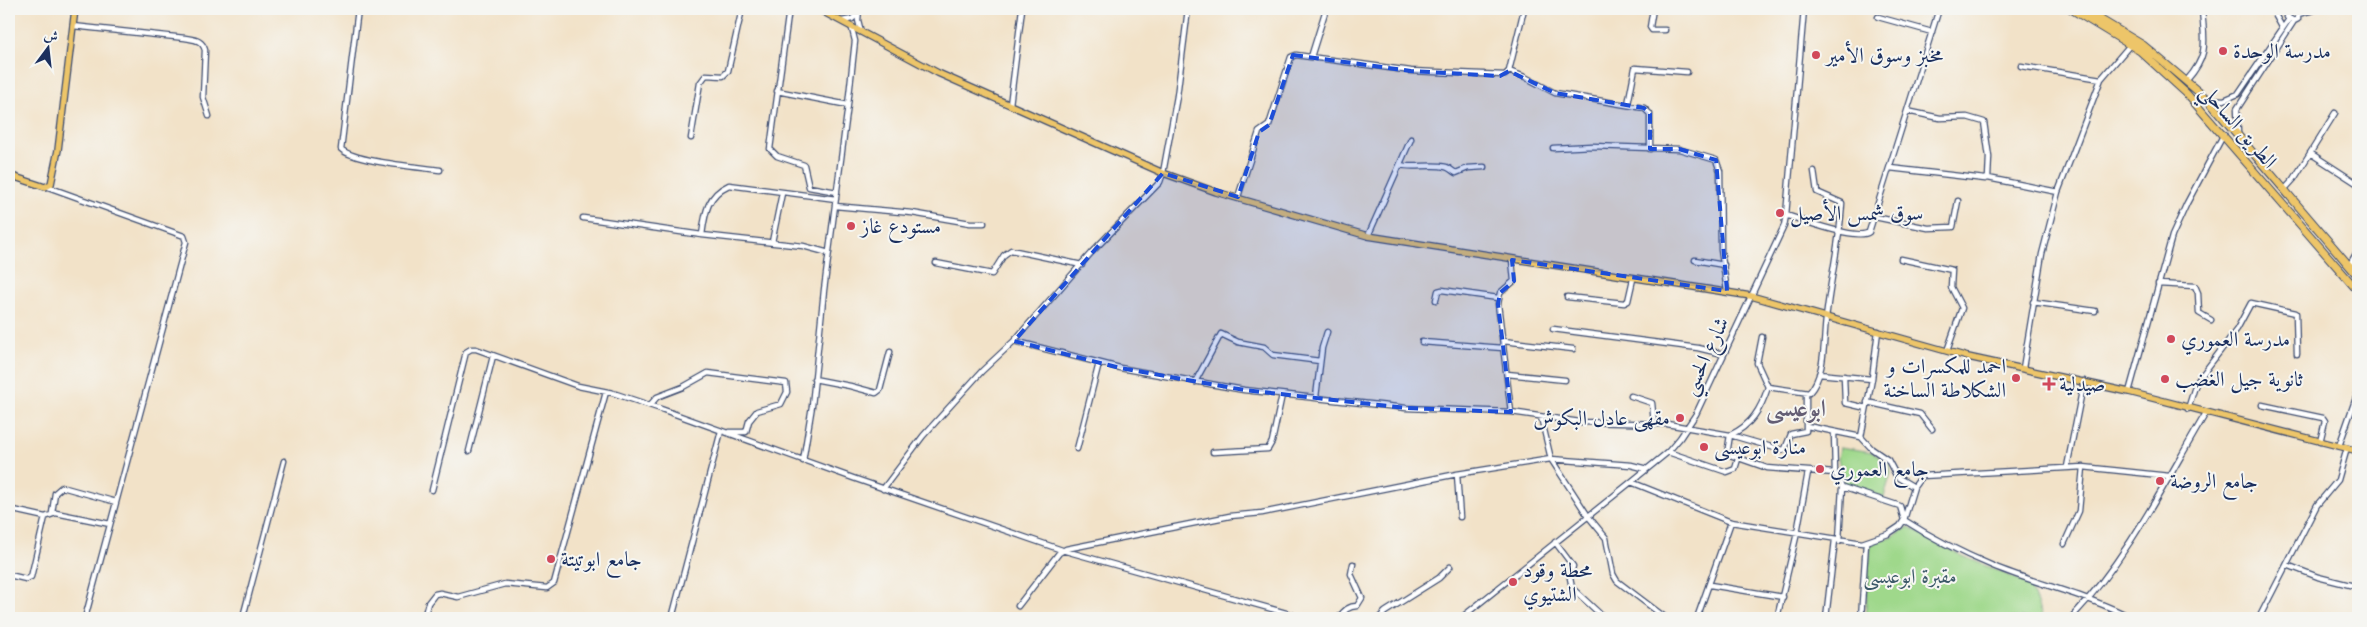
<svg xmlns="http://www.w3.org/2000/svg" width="2367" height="627" viewBox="0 0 2367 627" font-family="Cardo,Amiri,serif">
<rect width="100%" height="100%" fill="#f6f6f2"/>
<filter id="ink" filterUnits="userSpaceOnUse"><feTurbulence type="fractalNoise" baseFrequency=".02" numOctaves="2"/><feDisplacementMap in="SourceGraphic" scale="10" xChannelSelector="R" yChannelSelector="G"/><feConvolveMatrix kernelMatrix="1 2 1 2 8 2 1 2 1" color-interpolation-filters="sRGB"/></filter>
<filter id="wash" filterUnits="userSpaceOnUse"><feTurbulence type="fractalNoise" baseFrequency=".0096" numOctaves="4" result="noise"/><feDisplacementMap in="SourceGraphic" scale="20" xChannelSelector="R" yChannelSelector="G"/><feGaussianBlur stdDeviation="1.12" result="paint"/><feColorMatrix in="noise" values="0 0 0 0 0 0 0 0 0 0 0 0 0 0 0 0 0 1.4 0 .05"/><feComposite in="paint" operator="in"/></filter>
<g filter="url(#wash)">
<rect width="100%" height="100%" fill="#f2e2c8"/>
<!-- green -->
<path fill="#9fd88b" stroke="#5d8474" d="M1840,447L1872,452L1889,464L1891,473L1884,497L1846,485L1838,459Z
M1909,527L1960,555L2029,584L2043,618H1865L1871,543L1893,536Z"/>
</g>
<g filter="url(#ink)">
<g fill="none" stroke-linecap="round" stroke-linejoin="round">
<!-- minor casing -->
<g stroke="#3b4a6e" stroke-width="7">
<path id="minor" d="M358,9L341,149C354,162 420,167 440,170
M789,9L770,149L777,156L804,165L809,187L837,192
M859,9L858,20L861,32
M1653,9L1650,27L1652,30H1665
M2272,9L2282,27
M2298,14V19L2294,21L2287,17L2290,10H2295L2298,14L2317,9
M1878,17L1932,32
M842,21L852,19L858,14
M73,26L185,38C196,40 202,40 205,50L203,97L209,116
M1311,57L1326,9
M2021,66L2101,79
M1509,71L1525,77L1555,93L1644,108L1650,114V149
M2187,80C2210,54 2204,41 2202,9
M777,91L848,105
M2207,99L2224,100L2238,94L2289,19
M1628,104L1635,68L1687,72
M1010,105L1022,9
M1907,111L1940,118L1967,117L1984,122L1989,157L1988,178
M2238,133L2237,109L2294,21
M691,138L700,83L706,75L723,76L728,71L742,9
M1553,148L1592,146L1679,149L1716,160L1720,171L1721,250L1727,291
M2310,153L2358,184
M1400,165C1414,169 1431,163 1446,167C1450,168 1452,171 1456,173L1468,168L1484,167
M1890,168L1985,179L1988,178L2058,192
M48,187L184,236L186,242L85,618
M2284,190L2294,179L2335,113
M1238,197L1259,132L1269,125L1291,57L1296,55L1411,71L1505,75L1509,71L1524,9
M835,206L912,213L970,223H984
M1786,215C1801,220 1858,241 1869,232L1939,9
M1875,217L1928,228L1953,227L1958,201
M583,218L702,235C705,213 707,195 729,185L836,199
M702,235L803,246L829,253
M1368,236L1411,139
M772,242L782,193
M1901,259L1952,270L1951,287L1962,308L1947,351
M1695,260L1724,265
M936,263L992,274L1004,255L1011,250L1082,265
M2349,266L2358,250
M2158,284L2195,286L2198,293L2199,313L2211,320
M1567,297L1624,303L1628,301L1633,279
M1436,300L1438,291L1442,290L1498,298
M2033,302L2095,311
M1553,329L1698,348L1723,354
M1762,337L1757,363L1768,387C1761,409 1751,426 1730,435L1727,454L1767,468L1835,473
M1014,341L1120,368L1244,390L1406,408L1511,412L1580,422L1667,424L1730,435L1782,450L1785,449L1791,434L1806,431V394
M1503,341L1573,349
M1422,342L1503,348
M2023,368L2042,254L2058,192L2101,79L2130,45
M1507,374L1565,380
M1819,374L1872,379
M1844,376L1845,403L1866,408
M814,379L850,386L876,393L880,390L890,352
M1195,382L1221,334L1238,342L1264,347L1273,355L1320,361
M1768,387L1809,393C1826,374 1823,343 1826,319C1830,280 1840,242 1842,203L1817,192L1814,171
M2129,392L2172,236L2187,203L2224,134
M1631,396L1652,403L1654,423
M1316,397L1322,348L1327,332
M1867,402L1920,414L1932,429
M650,405L657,397L683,387L708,373L786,383L787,392L781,404L757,411L749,421L746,432H729
M2262,405L2323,418L2325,421L2320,442
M2188,409L2196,383L2237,329L2251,303L2296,313L2297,354
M1511,412L1498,304L1500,293L1514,281L1512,260
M1541,417L1551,459L1588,516L1606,538L1613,574L1617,581L1666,618
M1807,426L1861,437L1872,449L1888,460L1897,477L1914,487
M1834,432L1835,473L1842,487L1900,506L1904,520C1932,538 1962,553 1993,566C2039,585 2088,595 2132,618
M1861,437L1872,379L1878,331
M2339,446L2358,392
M1077,449L1099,363
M469,451L493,356
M1213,452L1268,449L1272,442L1282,395
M1668,452L1727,472L1735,469L1738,459
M803,461L812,406L824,290L848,105L855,41L852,29
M2067,467L2084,381
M1457,474L1460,517
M1631,482L1731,522L1862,543L1888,534L1900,526L1904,520L1914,487L1922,476L2083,467L2169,476
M883,489L923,436L982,371L1014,341L1091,253L1160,182L1163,173L1177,96L1188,9
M432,490L466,352L471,349H476L578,386L613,393L661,409L853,478L1062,550L1304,618
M9,509L45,517
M52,513L55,493L62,487L116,502
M1839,541L1842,487
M1555,542L1573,566L1570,578L1572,588L1599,613
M2064,544L2079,511L2083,467
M2287,565L2318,577L2358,587
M9,575L26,579L31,577L45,517L56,513L110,524
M1710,585L1783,597
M1018,606L1059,553L1066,549L1230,516L1262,513L1457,474L1551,459L1631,465L1647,469
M245,618L244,613L284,461
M424,618L428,603L435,594L440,593L458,597L505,584L547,588L554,583L606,392
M672,618L721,431
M1339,618C1343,611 1349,606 1357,606L1362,598L1351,574L1353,564
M1379,618L1385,612L1439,578L1450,567
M1461,618L1631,482L1668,452L1680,438L1696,414L1784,226L1786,215L1804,9
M1697,618L1731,522
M1777,618L1797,533L1808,472
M1826,618L1835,540
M1861,618L1866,543
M2071,618C2128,558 2164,484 2206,413
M2259,618L2317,505L2338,480L2347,448"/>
</g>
<!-- major casing -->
<g stroke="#3b4a6e" stroke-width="8">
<path id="major" d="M818,9L938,73L1163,173L1216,192L1368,236L1751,296L1968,357L2129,392L2358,451
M9,175L45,187L51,184L58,150L75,9"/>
</g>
<!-- highway casing -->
<g stroke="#3b4a6e" stroke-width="9">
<path id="highway" d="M2071,9L2140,51L2186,93L2358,291
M2083,9L2143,45L2207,99L2358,276"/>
</g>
<!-- minor -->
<use href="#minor" stroke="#fff" stroke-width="4.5"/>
<!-- major -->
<use href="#major" stroke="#edc569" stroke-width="5.5"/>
<!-- highway -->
<use href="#highway" stroke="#edc569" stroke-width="7"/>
</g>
</g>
<!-- marked area -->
<path fill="#1d4ed8" fill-opacity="0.2" stroke="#1d4ed8" stroke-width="4" stroke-dasharray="10 6" stroke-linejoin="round" d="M1293,55L1411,71L1500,76L1509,71L1555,93L1644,108L1650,114V149H1679L1716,160L1727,291L1512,260L1514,281L1500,293L1498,304L1511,412L1406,408L1244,390L1120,368L1014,341L1163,173L1238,197L1259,132L1269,125Z"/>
<!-- markers -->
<g fill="#d1495b" stroke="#f6f6f2" stroke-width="2">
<circle cx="2223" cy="51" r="5"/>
<circle cx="1816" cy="55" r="5"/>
<circle cx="1780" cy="213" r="5"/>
<circle cx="851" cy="226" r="5"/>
<circle cx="2171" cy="339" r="5"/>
<circle cx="2016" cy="378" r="5"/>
<circle cx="2165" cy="379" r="5"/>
<path d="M2046.5 376.5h5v5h5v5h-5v5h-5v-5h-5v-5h5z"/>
<circle cx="1680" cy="418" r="5"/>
<circle cx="1704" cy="447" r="5"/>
<circle cx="1820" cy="469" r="5"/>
<circle cx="2160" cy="481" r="5"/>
<circle cx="551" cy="559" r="5"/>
<circle cx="1513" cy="582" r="5"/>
</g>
<g text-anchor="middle" stroke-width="4" stroke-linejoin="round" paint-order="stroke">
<!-- poi labels -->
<g font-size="21" fill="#1b2f5e" stroke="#f6f6f2" text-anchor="start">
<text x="2233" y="58">مدرسة الوحدة</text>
<text x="1826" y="62">مخبز وسوق الأمير</text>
<text x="1790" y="220">سوق شمس الأصيل</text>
<text x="861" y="233">مستودع غاز</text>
<text x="2181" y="346">مدرسة العموري</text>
<text x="2006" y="373" text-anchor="end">احمد للمكسرات و<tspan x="2006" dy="24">الشكلاطة الساخنة</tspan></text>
<text x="2175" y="386">ثانوية جيل الغضب</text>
<text x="2059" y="391">صيدلية</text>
<text x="1670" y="425" text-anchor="end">مقهى عادل البكوش</text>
<text x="1714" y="454">منارة ابوعيسى</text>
<text x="1830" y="476">جامع العموري</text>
<text x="2170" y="488">جامع الروضة</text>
<text x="561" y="566">جامع ابوتيتة</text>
<text x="1523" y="577">محطة وقود<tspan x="1523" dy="24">الشتيوي</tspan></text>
</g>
<!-- street labels -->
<g font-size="21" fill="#1b2f5e" stroke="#f6f6f2">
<text transform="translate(2239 126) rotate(49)" y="7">الطريق الساحلي</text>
<text transform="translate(1705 356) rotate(-65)" y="7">شارع الحسي</text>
</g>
<!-- park labels -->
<g font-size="21" fill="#3c5969" stroke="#f6f6f2">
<text x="1910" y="583">مقبرة ابوعيسى</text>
</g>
<!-- quarter labels -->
<g font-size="24" font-weight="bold" fill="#645e74" stroke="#f6f6f2">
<text x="1796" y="416">ابوعيسى</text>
</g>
</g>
<!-- margin -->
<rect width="2367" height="627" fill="none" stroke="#f6f6f2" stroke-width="30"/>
<!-- north arrow -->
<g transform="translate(48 48) rotate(15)" stroke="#f6f6f2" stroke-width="4" paint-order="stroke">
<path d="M0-4L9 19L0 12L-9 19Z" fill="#1b2f5e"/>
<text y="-8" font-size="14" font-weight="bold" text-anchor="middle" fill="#1b2f5e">ش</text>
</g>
</svg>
